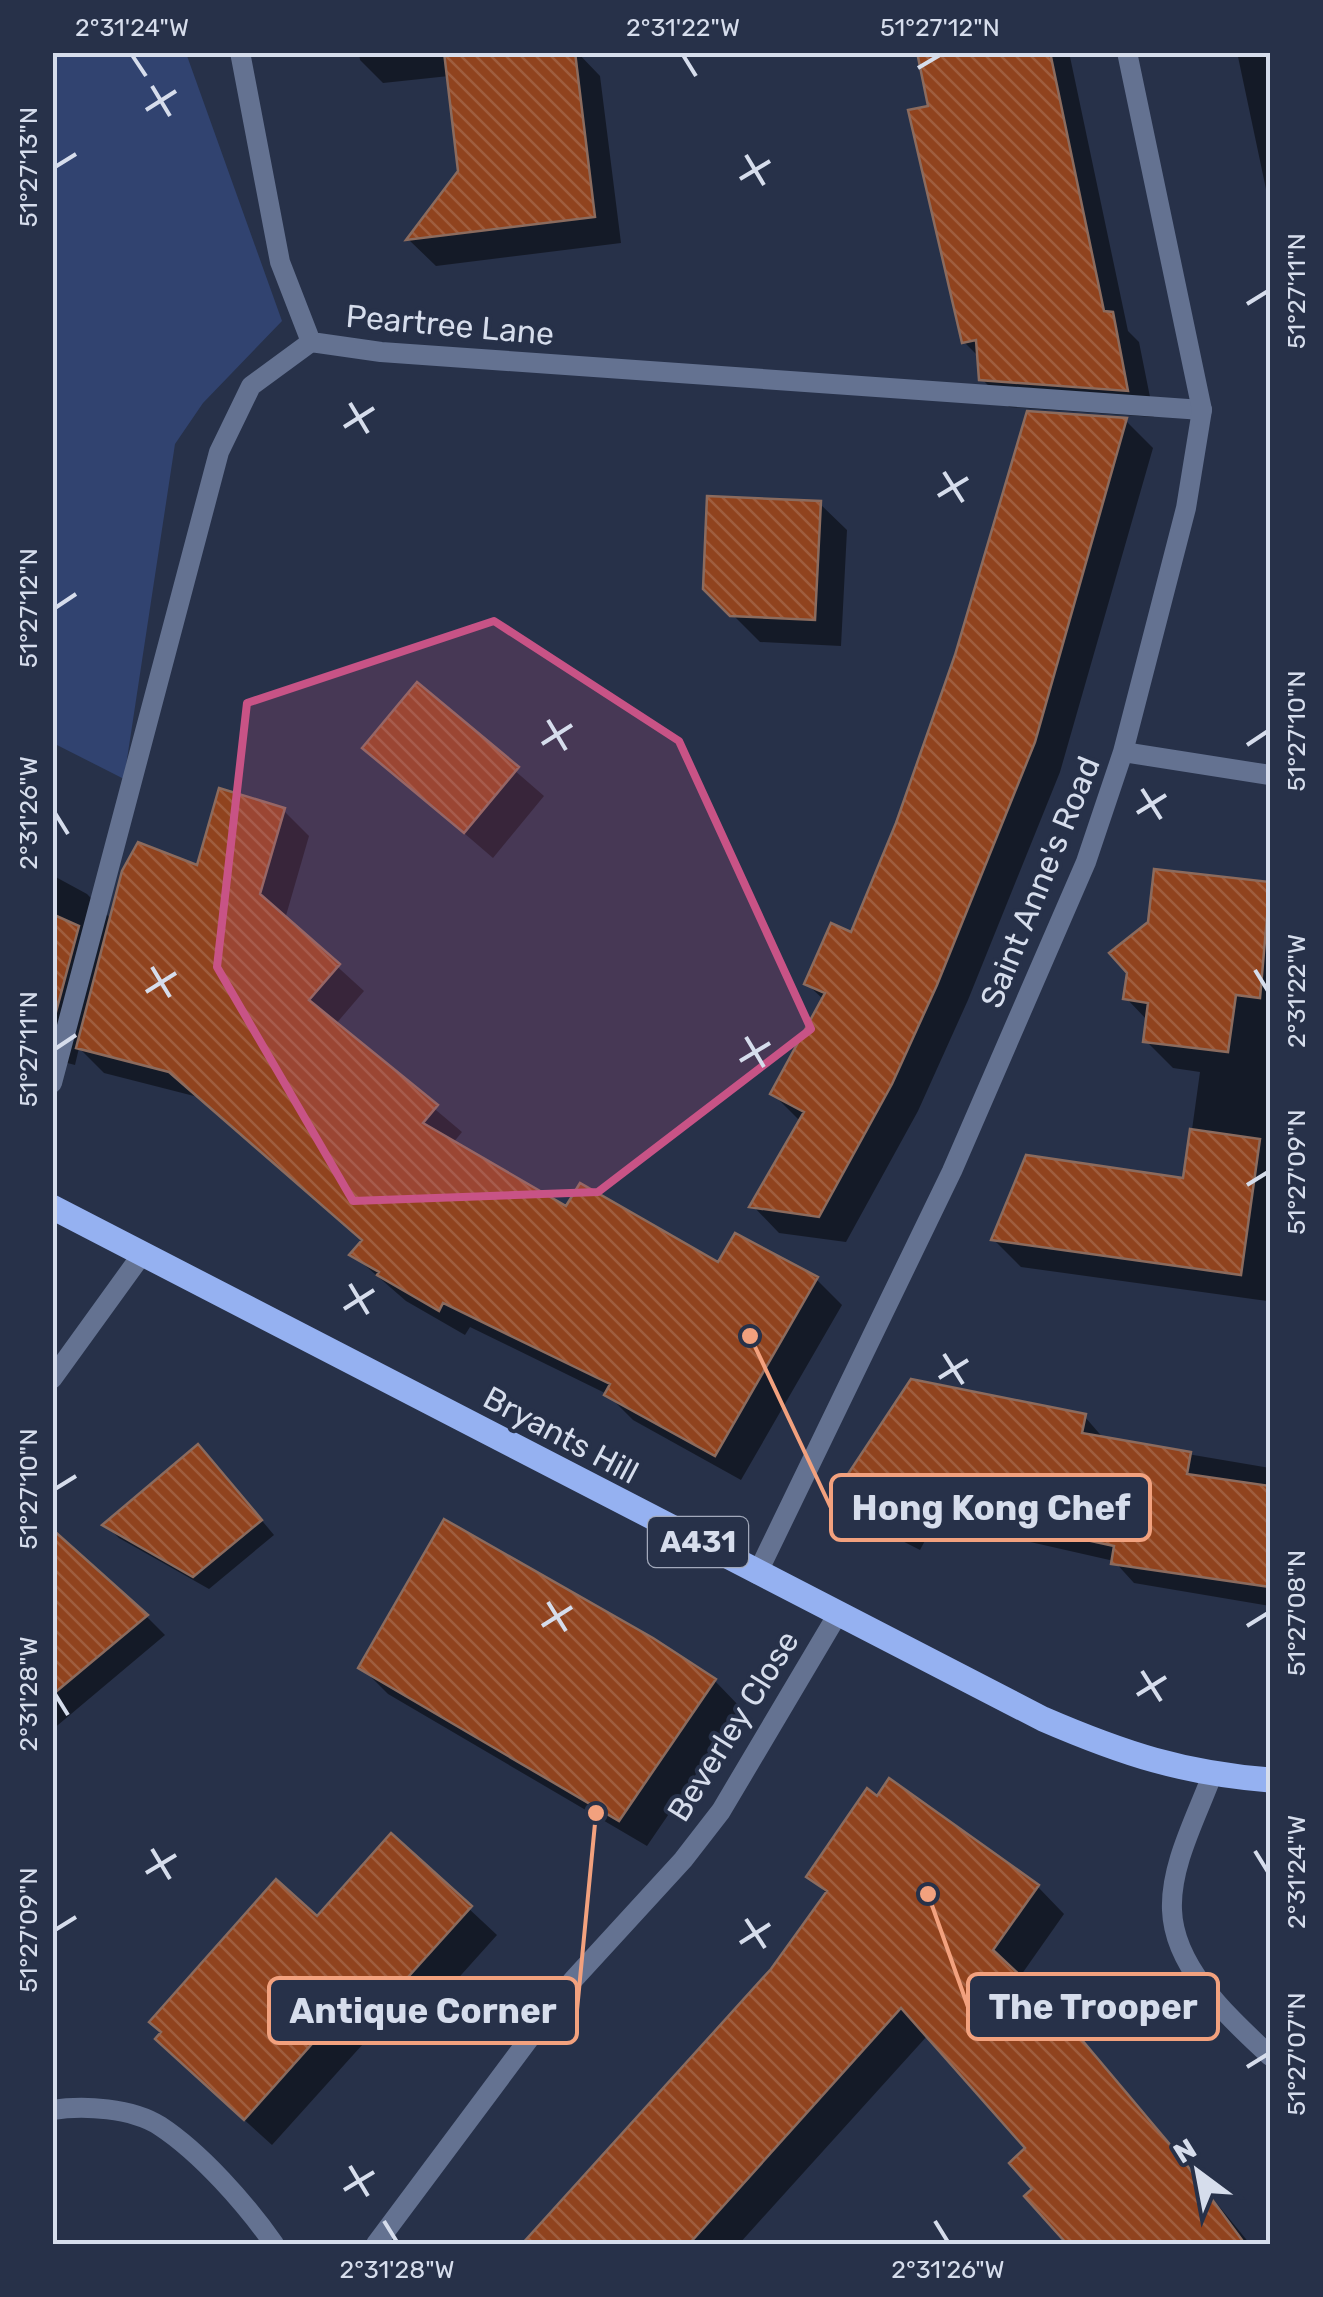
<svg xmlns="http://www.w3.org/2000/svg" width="1323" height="2297" viewBox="0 0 1323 2297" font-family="Rubik,sans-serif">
<defs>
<pattern id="building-back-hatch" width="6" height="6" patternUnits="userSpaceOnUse" patternTransform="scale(2.5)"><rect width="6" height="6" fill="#90431e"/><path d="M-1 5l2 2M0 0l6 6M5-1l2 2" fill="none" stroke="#9f5e3f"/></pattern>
</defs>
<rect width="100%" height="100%" fill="#273149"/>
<!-- green -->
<path fill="#314370" d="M52,53H186L282,321L203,403L175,444L124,779L53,743Z"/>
<!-- shadow -->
<path fill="#0007" d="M359,52H577L600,76L621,243L436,266L409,240L461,171L449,76L383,83L360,60Z
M919,52H1069L1128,331L1139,342L1154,417L1009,407L982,379L980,358L964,342Z
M1237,52H1270V208Z
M1126,421L1153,448L1060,772L968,1000L918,1111L846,1242L779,1233L753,1206L801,1122L773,1094L824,1000L807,984L853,935Z
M819,503L847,530L841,646L760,642L706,588Z
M417,686L544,796L493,858L365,748Z
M283,810L309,836L285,919L364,991L335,1025L462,1132L453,1143L567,1209L719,1265L816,1279L842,1305L741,1480L633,1420L607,1394L470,1327L465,1335L406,1301L352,1254L364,1242L198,1097L104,1073L79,1048L75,1065L52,1059V875L87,894L112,920Z
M1156,872L1270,885L1267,1301L1021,1267L994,1240L1185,1180L1200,1072L1173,1068L1146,1041L1148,1021L1126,998L1150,924Z
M1085,1417L1105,1440L1270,1468V1606L1134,1583L1114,1561L1013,1538L944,1505L920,1550L879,1529L857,1508Z
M212,1461L274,1535L209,1589L119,1538L106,1525Z
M52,1571L146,1616L165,1635L52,1730Z
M361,1667L715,1681L741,1708L647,1846L388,1694Z
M391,1836L497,1935L401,2042L381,2024L272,2145L185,2066L163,2033L317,1919Z
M809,1876L1038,1887L1064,1914L1019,1978L1081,2038L1250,2244H1074L1030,2194L1035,2189L1028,2148L928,2035L739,2244H547L773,1970L827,1894Z"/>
<!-- building -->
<path fill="url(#building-back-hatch)" stroke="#8b6b5e" stroke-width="2.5" d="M444,52H575L595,217L406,240L458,171Z
M917,52H1050L1104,311L1113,312L1128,391L979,380L976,340L962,343L908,110L928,106Z
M1027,411L1127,418L1035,742L937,985L892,1084L819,1217L749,1207L804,1112L770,1094L825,993L804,984L831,923L851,932L896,823L955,655Z
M707,496L821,501L815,620L730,616L703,589Z
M417,682L519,767L464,833L362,748Z
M219,788L285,808L260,894L340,964L309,1000L438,1105L423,1123L566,1206L580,1183L718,1262L735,1233L818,1277L715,1456L604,1395L610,1384L443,1303L439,1311L377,1275L379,1272L349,1255L362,1240L169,1072L76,1048L122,871L138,842L197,865Z
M1154,869L1270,882L1260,998L1236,995L1228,1052L1143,1042L1148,1003L1123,999L1127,973L1109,953L1148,922Z
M52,914L79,926L52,1027Z
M1190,1129L1260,1139L1241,1275L991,1240L1026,1155L1183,1178Z
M911,1379L1086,1414L1082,1433L1191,1452L1187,1474L1270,1486V1587L1111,1564L1114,1546L985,1518L923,1486L899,1532L855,1510L842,1483Z
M198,1444L262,1520L193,1577L102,1525Z
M444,1519L653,1638L716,1679L619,1821L358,1668Z
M52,1529L148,1615L52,1695Z
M889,1778L1039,1885L993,1950L1055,2008L1183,2160L1245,2244H1067L1024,2196L1032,2189L1009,2163L1025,2148L901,2008L689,2244H522L771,1969L827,1891L806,1877L867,1788L877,1796Z
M391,1833L472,1906L372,2017L352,1999L244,2120L155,2039L161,2032L149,2022L276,1879L317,1916Z"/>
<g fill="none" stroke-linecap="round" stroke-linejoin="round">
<!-- lane -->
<path stroke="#647291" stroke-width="20" d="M240,52L280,262L311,342
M52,1083L219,452L251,386L311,342L381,352L1202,410"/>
<!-- street -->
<path stroke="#647291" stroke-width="20" d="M1123,752L1270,775
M52,1379L143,1253
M757,1574L952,1171L1086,862L1123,752L1186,508L1202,410L1127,52
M1212,1775C1197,1816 1170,1865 1172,1910C1174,1969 1231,2019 1270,2056
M52,2110C84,2105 132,2108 160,2126C201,2153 246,2204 274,2244
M376,2244L573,1980L683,1860L721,1811L839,1612"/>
<!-- primary -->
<path stroke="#95b1f1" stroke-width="25" d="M52,1207L1043,1719C1124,1754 1183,1773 1270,1780"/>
</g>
<!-- marked area -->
<path fill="#c85386" fill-opacity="0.2" stroke="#c85386" stroke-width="8" stroke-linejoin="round" d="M494,621L679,741L811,1029L598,1192L353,1201L217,967L247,703Z"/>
<!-- ticks -->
<path fill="none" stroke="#d6ddec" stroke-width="4" d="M132,55L146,76M683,55L696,76M918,68L940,55M152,86L170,116M146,110L176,91M746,155L764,185M55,167L76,154M740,179L770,161M1247,304L1268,291M350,403L368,433M344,427L374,408M944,472L963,502M938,496L968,478M55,608L76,594M548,720L566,750M542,744L572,725M1247,745L1268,731M1142,789L1161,819M55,813L68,834M1137,813L1166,795M152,967L170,997M1255,970L1268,991M146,992L176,973M746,1037L764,1067M55,1049L76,1035M740,1061L770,1043M1247,1185L1268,1172M350,1284L368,1314M344,1309L374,1290M944,1354L963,1384M939,1378L968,1360M55,1489L76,1476M548,1602L566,1631M542,1626L572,1607M1247,1626L1268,1613M1142,1671L1161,1701M55,1694L68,1715M1137,1695L1166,1677M152,1849L170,1879M1255,1851L1268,1872M146,1873L176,1855M746,1919L765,1948M55,1930L76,1917M740,1943L770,1924M1247,2067L1268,2054M350,2166L368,2196M344,2190L374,2172M384,2221L397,2242M935,2221L948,2242"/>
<g text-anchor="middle" stroke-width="8" stroke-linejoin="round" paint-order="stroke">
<!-- shield labels -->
<rect fill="#273149" stroke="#a2a9bb" stroke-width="2.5" x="648" y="1517" width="100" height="50" rx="8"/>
<g font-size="30" font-weight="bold" fill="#d6ddec">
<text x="698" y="1552">A431</text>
</g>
<!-- street labels -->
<g font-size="32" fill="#d6ddec" stroke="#273149">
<text transform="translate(450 325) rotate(5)" y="11">Peartree Lane</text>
<text transform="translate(1040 882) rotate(-68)" y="11">Saint Anne's Road</text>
<text transform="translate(561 1435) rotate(28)" y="11">Bryants Hill</text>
<text transform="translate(733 1726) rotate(-58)" y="11">Beverley Close</text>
</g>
</g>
<!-- callouts -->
<path fill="none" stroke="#f2a17e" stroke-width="4" d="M750 1336L831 1508M928 1894L968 2007M596 1813L577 2010"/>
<g fill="#f2a17e" stroke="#273149" stroke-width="4">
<circle cx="750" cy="1336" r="10"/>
<circle cx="928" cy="1894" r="10"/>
<circle cx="596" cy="1813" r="10"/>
</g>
<g fill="#273149" stroke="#f2a17e" stroke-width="4">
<rect x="831" y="1475" width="319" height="65" rx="10"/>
<rect x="968" y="1974" width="250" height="65" rx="10"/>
<rect x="269" y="1978" width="308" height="65" rx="10"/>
</g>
<g font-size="35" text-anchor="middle" font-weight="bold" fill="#d6ddec">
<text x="991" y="1520">Hong Kong Chef</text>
<text x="1093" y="2019">The Trooper</text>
<text x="423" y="2023">Antique Corner</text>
</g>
<!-- border -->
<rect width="1323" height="2297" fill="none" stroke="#273149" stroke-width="110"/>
<!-- north arrow -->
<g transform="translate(1198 2172) rotate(328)" stroke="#273149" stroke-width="8" paint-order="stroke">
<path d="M0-8L18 38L0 25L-18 38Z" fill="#d6ddec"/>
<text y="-15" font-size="28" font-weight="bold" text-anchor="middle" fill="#d6ddec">N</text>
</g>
<rect x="55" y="55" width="1213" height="2187" fill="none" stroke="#d6ddec" stroke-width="4"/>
<g font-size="25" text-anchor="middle" fill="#d6ddec">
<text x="132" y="36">2°31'24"W</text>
<text x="683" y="36">2°31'22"W</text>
<text x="940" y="36">51°27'12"N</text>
<text transform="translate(28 167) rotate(-90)" y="9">51°27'13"N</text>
<text transform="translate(1296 291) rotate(-90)" y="9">51°27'11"N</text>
<text transform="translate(28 608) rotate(-90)" y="9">51°27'12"N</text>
<text transform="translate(1296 731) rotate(-90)" y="9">51°27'10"N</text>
<text transform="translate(28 813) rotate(-90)" y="9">2°31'26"W</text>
<text transform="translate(1296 991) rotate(-90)" y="9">2°31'22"W</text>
<text transform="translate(28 1049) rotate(-90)" y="9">51°27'11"N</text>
<text transform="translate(1296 1172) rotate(-90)" y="9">51°27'09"N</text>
<text transform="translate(28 1489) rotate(-90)" y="9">51°27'10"N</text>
<text transform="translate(1296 1613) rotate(-90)" y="9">51°27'08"N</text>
<text transform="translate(28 1694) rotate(-90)" y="9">2°31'28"W</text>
<text transform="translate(1296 1872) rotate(-90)" y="9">2°31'24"W</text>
<text transform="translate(28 1930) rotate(-90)" y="9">51°27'09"N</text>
<text transform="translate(1296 2054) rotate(-90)" y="9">51°27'07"N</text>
<text x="397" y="2278">2°31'28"W</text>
<text x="948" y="2278">2°31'26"W</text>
</g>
</svg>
